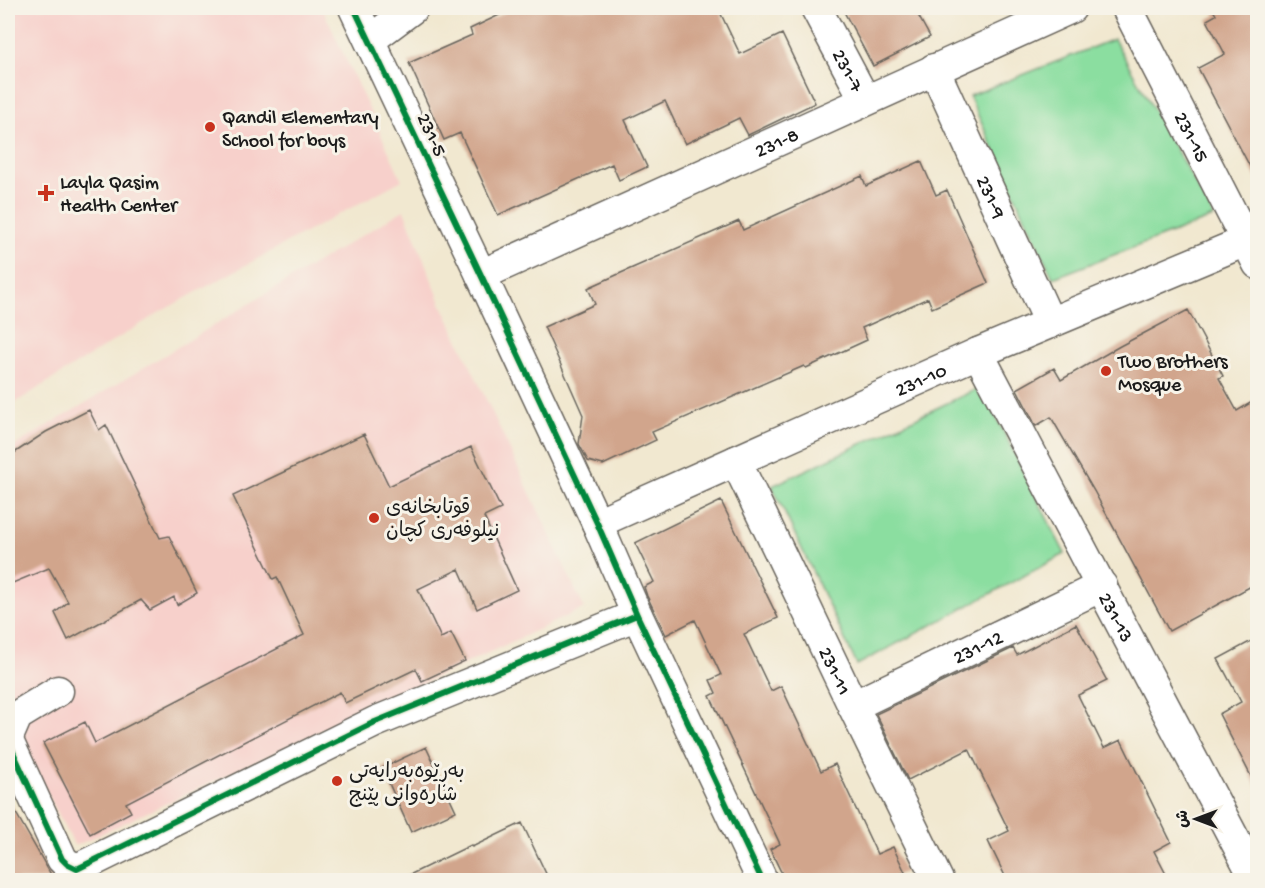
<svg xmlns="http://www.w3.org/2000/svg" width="1265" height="888" viewBox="0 0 1265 888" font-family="'Gochi Hand','Playpen Sans Arabic',sans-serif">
<rect width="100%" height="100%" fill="#f7f3e8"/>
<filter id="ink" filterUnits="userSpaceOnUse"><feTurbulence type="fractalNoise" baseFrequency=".0167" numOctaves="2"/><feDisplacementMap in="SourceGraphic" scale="12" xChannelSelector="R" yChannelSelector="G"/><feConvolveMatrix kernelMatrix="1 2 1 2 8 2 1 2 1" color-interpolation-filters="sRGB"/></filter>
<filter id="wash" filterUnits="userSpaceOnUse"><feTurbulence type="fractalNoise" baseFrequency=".008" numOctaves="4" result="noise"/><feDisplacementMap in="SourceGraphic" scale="24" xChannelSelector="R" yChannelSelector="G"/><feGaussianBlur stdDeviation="1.35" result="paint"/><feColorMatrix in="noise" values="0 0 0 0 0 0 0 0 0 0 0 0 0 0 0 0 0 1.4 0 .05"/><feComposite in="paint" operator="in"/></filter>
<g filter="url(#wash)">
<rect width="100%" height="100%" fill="#f1e8d0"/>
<!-- built -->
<path fill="#f7d0cb" d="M8,8H322L402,180L160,312L8,407Z
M404,210L441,303L584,608L75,846L8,718V450Z"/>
<!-- green -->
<path fill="#8bdea0" stroke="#547d5e" stroke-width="1.5" d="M1114,39L1214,217L1053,278L969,96Z
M981,387L1065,554L857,665L772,486Z"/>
<g id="blocks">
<!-- building -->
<path fill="#d1a58c" d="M514,8H718L740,54L782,34L815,103L748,135L739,118L685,144L665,101L625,120L647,167L619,180L612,164L498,215L460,133L444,140L409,63L472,35L470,29Z
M842,8H914L930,37L873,66Z
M1212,8H1257V180L1198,68L1225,54L1207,20L1216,15Z
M921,161L936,195L947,190L988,283L932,308L928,298L862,328L867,340L806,368L804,366L652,432L656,440L603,465L588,461L579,444L583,415L544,327L595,304L588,288L621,273L739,221L743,230L862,176L866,186Z
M1188,310L1223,376L1219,378L1237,411L1257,399V583L1169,631L1094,491L1051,417L1036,426L1017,389L1054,368L1061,380L1120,346Z
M89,410L99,430L106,425L160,538L169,536L197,593L177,605L174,597L150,610L141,600L68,640L55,613L68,602L49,568L8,585V457L46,432Z
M364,434L389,486L471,447L501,509L484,517L517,590L477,609L459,569L418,589L441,638L451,633L465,661L422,681L416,669L345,703L340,692L126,803L131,812L90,834L43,743L85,722L95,743L304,635L277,577L273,579L233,496Z
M721,501L778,618L744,634L771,691L781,686L821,771L835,764L877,854L893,847L905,872L886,880H785L770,849L780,844L710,696L716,693L710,680L721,675L695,620L666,635L647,596L644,587L654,582L635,543Z
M1076,624L1107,681L1078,695L1104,748L1121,740L1171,842L1154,851L1169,880H1007L988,841L1009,831L969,749L908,780L876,714L1013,648L1017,655Z
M1257,638V788L1219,714L1241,702L1218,659Z
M426,747L456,811L411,832L382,768Z
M8,799L54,880H8Z
M522,823L549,880H399L471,845L472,847Z"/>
</g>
</g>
<g filter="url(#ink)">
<use href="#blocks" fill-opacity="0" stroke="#67635b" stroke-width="1.5"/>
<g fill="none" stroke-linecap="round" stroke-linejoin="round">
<!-- minor casing -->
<g stroke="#67635b" stroke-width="33">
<g id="minor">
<path d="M354,8L481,275L597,523L637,615L762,880"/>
<path id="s1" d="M816,8L865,100"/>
<path id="s2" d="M1127,8L1258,264"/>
<path d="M370,40L413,8"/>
<path id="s3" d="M934,69L1050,323"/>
<path id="s4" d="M481,275L1071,8"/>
<path id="s5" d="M978,353L1256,880"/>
<path id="s6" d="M736,461L853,706L938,880"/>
<path id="s7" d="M597,523L978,353L1258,236"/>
<path id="s8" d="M853,706L1102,586"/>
<path d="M8,737L17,716L58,691"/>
<path d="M8,741L62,859L67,864L77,869L375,722L637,615"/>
</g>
</g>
<!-- minor -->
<use href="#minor" stroke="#fff" stroke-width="30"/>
<!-- cycleway casing -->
<g stroke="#f7f3e8" stroke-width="10">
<path id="cycleway" d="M354,8L481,275L597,523L637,615L762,880
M8,741L62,859L67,864L77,869L375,722L637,615"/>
</g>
<!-- cycleway -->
<use href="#cycleway" stroke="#00873e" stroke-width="6"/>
</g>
</g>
<!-- markers -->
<g fill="#c8321e" stroke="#f7f3e8" stroke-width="2">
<circle cx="210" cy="127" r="6"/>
<path d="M43 184h6v6h6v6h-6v6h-6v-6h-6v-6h6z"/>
<circle cx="1106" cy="371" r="6"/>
<circle cx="374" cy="518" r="6"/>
<circle cx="337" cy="781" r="6"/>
</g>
<g text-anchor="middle" stroke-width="6" stroke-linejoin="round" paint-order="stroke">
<!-- street labels -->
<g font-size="20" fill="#1c1c1c" stroke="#f7f3e8">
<text dy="7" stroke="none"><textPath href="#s1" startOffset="70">231-7</textPath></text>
<text transform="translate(433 134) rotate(65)" y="7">231-5</text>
<text dy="7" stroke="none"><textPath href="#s2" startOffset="144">231-15</textPath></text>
<text dy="7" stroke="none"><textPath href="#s4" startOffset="324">231-8</textPath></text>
<text dy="7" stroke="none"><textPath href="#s3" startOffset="140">231-9</textPath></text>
<text dy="7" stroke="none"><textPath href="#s7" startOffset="354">231-10</textPath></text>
<text dy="7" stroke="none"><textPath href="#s5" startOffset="298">231-13</textPath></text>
<text dy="7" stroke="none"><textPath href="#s8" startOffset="138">231-12</textPath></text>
<text dy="7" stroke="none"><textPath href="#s6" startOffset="232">231-11</textPath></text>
</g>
<!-- poi labels -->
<g font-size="20" fill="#1c1c1c" stroke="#f7f3e8" text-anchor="start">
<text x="222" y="123">Qandil Elementary<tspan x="222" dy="23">School for boys</tspan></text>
<text x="60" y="188">Layla Qasim<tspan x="60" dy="23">Health Center</tspan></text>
<text x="1118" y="367">Two Brothers<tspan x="1118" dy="23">Mosque</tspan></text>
<text x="386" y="513">قوتابخانەی<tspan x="386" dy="23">نیلوفەری کچان</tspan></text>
<text x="349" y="777">بەڕێوەبەرایەتی<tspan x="349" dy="23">شارەوانی پێنج</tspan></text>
</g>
</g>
<!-- margin -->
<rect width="1265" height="888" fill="none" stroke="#f7f3e8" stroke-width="30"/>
<!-- north arrow -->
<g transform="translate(1196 819) rotate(270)" stroke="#f7f3e8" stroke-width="4.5" paint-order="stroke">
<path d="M0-4.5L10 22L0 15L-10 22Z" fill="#1c1c1c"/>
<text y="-9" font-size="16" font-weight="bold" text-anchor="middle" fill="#1c1c1c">ش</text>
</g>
</svg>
